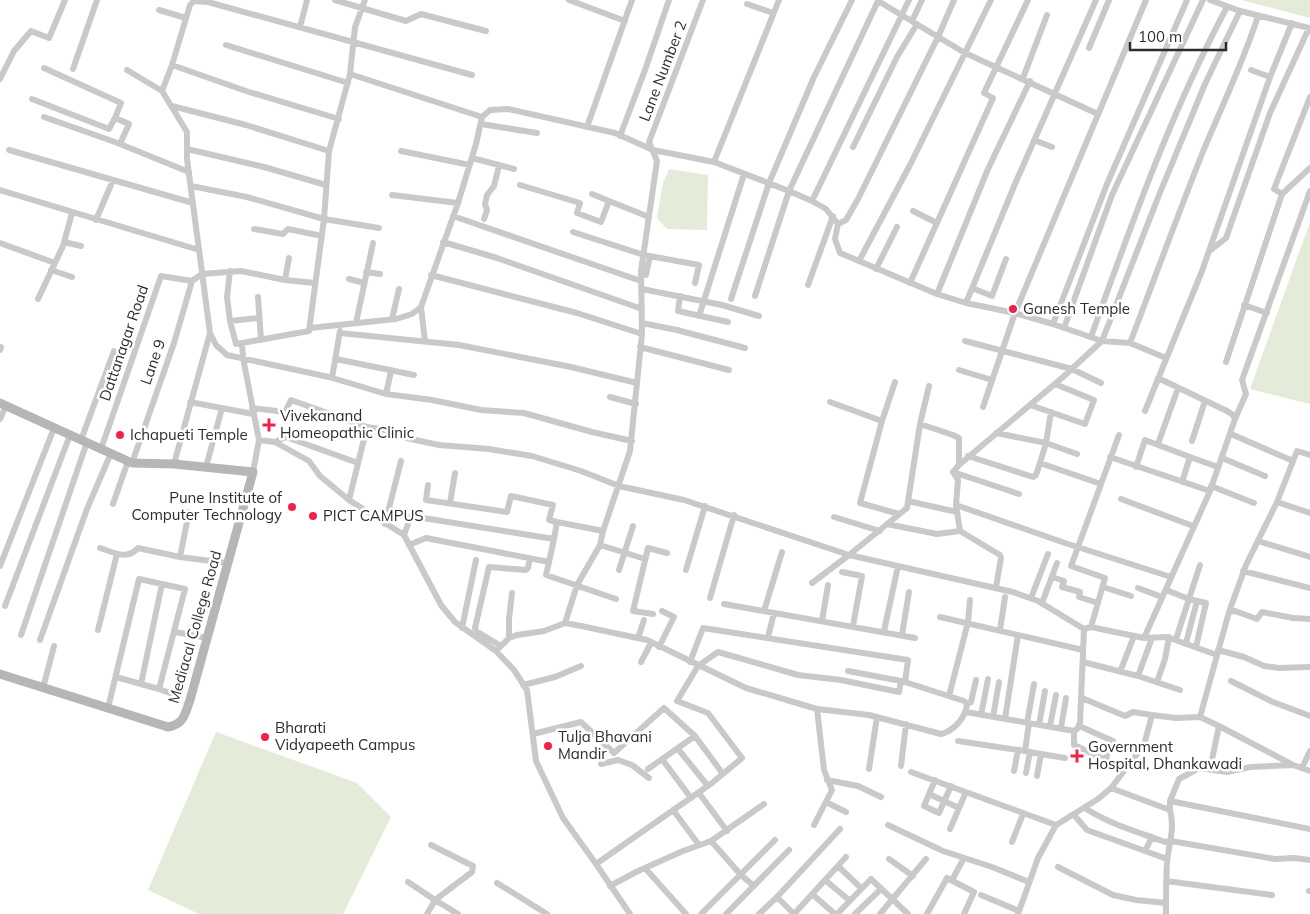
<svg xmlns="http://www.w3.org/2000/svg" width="1310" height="914" viewBox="0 0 1310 914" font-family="Mulish,sans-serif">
<rect width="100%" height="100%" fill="#fff"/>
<!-- green -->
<path fill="#e4ebd8" d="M1242,0H1310V18Z
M669,169L708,175L707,230L667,229L657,218L663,183Z
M1310,222V404L1250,389Z
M216,732L357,783L391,817L343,914H199L148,890Z"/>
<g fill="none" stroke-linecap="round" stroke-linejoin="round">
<!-- street -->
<path stroke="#c9c9c9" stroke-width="6" d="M335,0L406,21L421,14L486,31
M569,0L625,21
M1210,0L1240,11L1309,28L1270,113L1226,238L1211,250
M747,4L773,13
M159,10L186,18
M912,21L922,0
M300,27L307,0
M226,45L348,83
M1089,48L1109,0
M172,65L246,91L339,119
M44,68L121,103L115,118
M73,69L97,0
M127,70L162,91
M1251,70L1270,77
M350,74L482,117
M472,75L208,2L194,1L190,5L172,65L162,91L187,132V159L210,333L216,345L227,355L329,377L386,394L432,400L481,410L524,413L592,432L632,441
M1023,78L1047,15
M0,79L14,51L31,31L49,38L65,0
M32,99L109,129L115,118L129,124L120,144
M172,106L246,125L329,151
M44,117L115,142L189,172
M481,124L537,133
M587,127L632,0
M620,136L645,70L669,0
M1034,140L1052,147
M853,147L897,57L917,24
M187,149L264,167L326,185
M9,150L193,203
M401,151L470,165
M472,158L514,169
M714,162L779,0
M520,185L580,203L577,213L601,222L609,201L649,217
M191,186L247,197L324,219L379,228
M0,190L199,250
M592,194L609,201
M1282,194L1274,189L1310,97
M392,195L458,203
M812,201L909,0
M913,211L937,223
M453,216L641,281
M484,219L487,210L485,204L487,195L494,186L499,166
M96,220L113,180
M838,224L846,220L858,199L938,37L954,0
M254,229L283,234L288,229L322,236
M573,232L644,255L699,265L695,283
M64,242L81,246
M443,242L497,258L642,309
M0,243L55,263
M859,261L910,165L991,0
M876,269L897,227
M51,270L72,277
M230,271L227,297L230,321
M366,272L380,274
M431,275L577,313L642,334
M646,275L650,256
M349,279L364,283
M285,280L289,258
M910,283L993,98L984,93L1028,0
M808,285L833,216
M972,288L992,296L1006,259
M642,289L722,305L759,316
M937,294L988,169L1030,81
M680,296L678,311L728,322
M755,296L789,191L878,1L965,53L1098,114
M258,297L261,340
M38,299L63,246L72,213
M731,299L769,183L814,77L852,0
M966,303L1015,184L1096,0
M1244,305L1267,313
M421,307L425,341
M699,316L744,174
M392,319L399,289
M356,323L373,243
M642,323L677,330L745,348
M1053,324L1107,184L1187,0
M310,328L396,319L412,314L421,307L458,203L476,144L482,117L490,110L508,109L615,133L653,150L714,162L789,191L812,201L826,209L838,224L835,239L840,253L937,294L966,303L1015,313L1053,324L1102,341L1130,343L1166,358
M1064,328L1112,195L1203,0
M340,333L459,345L571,367L637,383
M1091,337C1131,225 1171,112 1227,7
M965,341L1072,369L1101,383
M242,343L236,344L230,321L259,318
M1130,343C1154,280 1177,217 1202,154C1221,108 1243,63 1258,16
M640,347L729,370
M0,350L1,347
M336,359L414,375
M1226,362L1282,194L1310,168
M959,370L992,380
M332,378L340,331
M895,382L882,421L860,503L899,514
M386,394L391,371
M610,397L636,404
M190,402L253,414
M830,402L882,421
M1030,405L1085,424L1094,400L1055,384
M983,407L1015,313L1146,0
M252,408L285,412L291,400L367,427L381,429L406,438L439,445L489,449L532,456L581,471L619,486L684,500L849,555L1013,592L1038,601L1084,629L1091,627L1144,638L1167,637L1217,655
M1145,411L1202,271L1270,77L1292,23
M0,419L6,406
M1235,419L1246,394L1242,380L1310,191
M920,424L953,435L959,438V465
M996,433L1046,443L1077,454
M1231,434L1293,461
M81,440L114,351
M259,440L275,442L309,461L320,476L349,500L404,535L441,605L455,622L496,651L514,670L527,690L536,761L563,818L596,864L630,914
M1192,441L1205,401
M275,442L286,437L358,463
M1158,444L1178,388
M101,449L161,276L192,281
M968,456L1033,477L1036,475L1040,463L1101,484
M1110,457L1210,491
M1190,457L1218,467
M1222,458L1265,476
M132,463L174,343L192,281L202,274L241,271L285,280L315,283
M1040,463L1046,443L1051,412
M174,464L210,333
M206,467L222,408
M1136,467L1145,440L1190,457L1182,482
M253,472L259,440L243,358L242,343L309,331L324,219L329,151L350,74L355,27L365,0
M953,472L959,465L1063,377L1102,341L1159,195L1205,84L1240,11
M953,472L958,480L956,505L960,531L1000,555L1001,558L996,587
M953,472L1019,494
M428,485L426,500L507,512L511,496L553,505L549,520L557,522
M1211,486L1254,503
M1121,499L1193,526
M349,500L367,427
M908,501L957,512
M1277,502L1310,513
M450,503L455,473
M113,504L128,461
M956,505L1062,542L1171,577
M834,517L880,531
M385,524L401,461
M887,524L937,534L960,531
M404,535L411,516L554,539L557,522L603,531
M1258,541L1310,557
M409,545L426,538L549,562L554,539
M600,545L645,559
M100,548C113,552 127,561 138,548L180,557L227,563
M180,557L189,512
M549,562L546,575L616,599
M0,566L54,428
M619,570L633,526
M686,570L705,506
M1243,571L1310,588
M842,572L862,576L853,626
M1052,577L1064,581L1062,587L1080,592L1079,597L1098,603
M812,583L849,555L907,508L920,424L929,386
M1103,587L1131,596
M1138,588L1162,597
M1166,590L1189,599L1206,603L1196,647
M710,598L734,515
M1031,598L1048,554
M1042,603L1057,563
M724,604L915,638
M5,606L70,435
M764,611L782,552
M1229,612L1235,611L1257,619L1262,612L1293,618L1310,619
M653,614L633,611L648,548L667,553
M940,617L1083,650
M822,621L828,585
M565,623L577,585L600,545L603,531L630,451L642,334L641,271L657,161L649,142L703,0
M1091,627L1105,578L1071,566L1119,435
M462,628L476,560
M1084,629L1080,723L1077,729L1074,731V745L1125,769
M98,630L117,554
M1000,630L1005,597
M884,631L898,566
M175,632L207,638
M21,635L87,442
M902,635L909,592
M768,637L774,613
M509,638V619L512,593
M638,638L644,620
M1144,638L1210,491L1235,419L1233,415L1227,411L1158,378
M1176,639L1200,565
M40,640L87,509L111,453
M1186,643L1197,601
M501,646L476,631L475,628L489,567L526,570L528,568L530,558
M659,647L674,617L662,611
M1218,650L1244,657L1264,666L1279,668L1310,667
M496,651L509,638L517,635L544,631L565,623L586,627L647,640L746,688L817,709L869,715L941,734C954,731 966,717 967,704L964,701L905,682
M641,662L651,643
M1083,662L1138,676L1180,690
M848,671L901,681
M1120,672L1134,636
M1138,676L1152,638
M1231,681L1273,702L1310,716
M1157,682L1165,659L1169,637
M141,684L162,584
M523,685L555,677L581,666
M43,688L54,646
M159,689L178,696
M949,696L968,622L970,600
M1082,698L1125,716L1133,712L1152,715
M967,704L971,702L976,680
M108,708L139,579L185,589L159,689L116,677
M966,712L1074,731
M981,715L988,679
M993,717L999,682
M1200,717L1229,612L1246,565L1277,502L1297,451L1310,455
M1200,717L1219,726
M1005,719L1018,635
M1027,723L1034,684
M1039,725L1045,691
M1050,726L1056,695
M1079,726L1113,741L1105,760
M1061,728L1066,698
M533,734L581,722L614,753L664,708L695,736L723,774
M958,741L1025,751L1029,723
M678,749L708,786
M1025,751L1041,754L1037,776
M1041,754L1065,758
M662,759L691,798
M601,764L618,760L632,765L649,778
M901,766L906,724
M1302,768L1310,751
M648,769L695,736
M869,769L877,717
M1210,769L1219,726L1293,765L1310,771
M1014,771L1018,750
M911,772L1056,825
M1026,773L1030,752
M827,780L858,786L881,797
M935,780L924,806L939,813L951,786
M1111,788L1170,810C1175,827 1169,844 1167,862C1166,879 1166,897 1166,914
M699,793L727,831
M929,794L959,808
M1170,801L1310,829
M826,802L846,812
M1085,808C1109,824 1138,832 1165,842L1171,841L1275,859L1294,858L1310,860
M673,810L699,845
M1170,810V801L1179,779L1199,768L1227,772L1250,767L1293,765
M1074,815L1087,830L1145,851
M814,825L832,790L824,770L817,709
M888,825L943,851L992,867L1029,882
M950,829L966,792
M1152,837L1145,851L1167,859
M711,841L741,875L754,886
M1012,842L1023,814
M889,859L913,876
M596,864L712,783L742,758L708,713L677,701L698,666L718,652L798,675L841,680L899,692L901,681L905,682L908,660L703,628L690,662
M838,866L861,888
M1058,867L1113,895L1136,900L1166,903
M645,868L686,914
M825,880L849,900
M952,880L964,858
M1166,881L1272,895
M408,882L435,900L472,872L473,866L431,845
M497,883L547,914
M610,886L636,872L683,851L711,841L764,804
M1309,891H1310
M812,894L835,914
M981,895L1019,911
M777,897L794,914L846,857
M427,914L435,900L458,914
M701,914L775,840
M726,914L789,850
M759,914L777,897L840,829
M837,914L871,879L908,914
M855,914L881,889
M880,914L926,859
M927,914L947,878L974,892L964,914
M1018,914L1038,858L1056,825L1098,799L1111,788L1144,745L1152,715L1176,718L1200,717"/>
<!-- secondary -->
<path stroke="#b6b6b6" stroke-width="9" d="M0,403L132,463L174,464L253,472L190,700C185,714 184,724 168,727L0,674"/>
</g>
<!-- markers -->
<g fill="#ef2348" stroke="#fff" stroke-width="2">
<circle cx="1013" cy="309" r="5"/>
<path d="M266.5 417.5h5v5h5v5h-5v5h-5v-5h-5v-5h5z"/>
<circle cx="120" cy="435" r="5"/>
<circle cx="292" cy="507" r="5"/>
<circle cx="313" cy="516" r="5"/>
<circle cx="265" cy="737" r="5"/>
<circle cx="548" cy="746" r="5"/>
<path d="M1074.5 748.5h5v5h5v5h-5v5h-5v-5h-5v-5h5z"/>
</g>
<g text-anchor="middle" stroke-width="5" stroke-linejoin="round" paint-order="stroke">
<!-- street labels -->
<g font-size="15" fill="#2c2c2c" stroke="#fff">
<text transform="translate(663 71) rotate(-69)" y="5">Lane Number 2</text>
<text transform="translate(124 343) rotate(-71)" y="5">Dattanagar Road</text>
<text transform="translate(153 362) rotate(-71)" y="5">Lane 9</text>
<text transform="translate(195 627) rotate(-74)" y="5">Mediacal College Road</text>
</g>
<!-- poi labels -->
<g font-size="15" fill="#2c2c2c" stroke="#fff" text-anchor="start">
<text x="1023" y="314">Ganesh Temple</text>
<text x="280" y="421">Vivekanand<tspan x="280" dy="17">Homeopathic Clinic</tspan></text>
<text x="130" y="440">Ichapueti Temple</text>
<text x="282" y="503" text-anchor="end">Pune Institute of<tspan x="282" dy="17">Computer Technology</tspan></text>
<text x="323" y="521">PICT CAMPUS</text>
<text x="275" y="733">Bharati<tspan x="275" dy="17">Vidyapeeth Campus</tspan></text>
<text x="558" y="742">Tulja Bhavani<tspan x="558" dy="17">Mandir</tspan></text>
<text x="1088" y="752">Government<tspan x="1088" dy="17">Hospital, Dhankawadi</tspan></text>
</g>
</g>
<!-- scale -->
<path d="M1130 42v8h96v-8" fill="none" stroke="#2c2c2c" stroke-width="2.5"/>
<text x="1138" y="42" font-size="15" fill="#2c2c2c" stroke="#ffffff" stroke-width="4" paint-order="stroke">100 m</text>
</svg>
